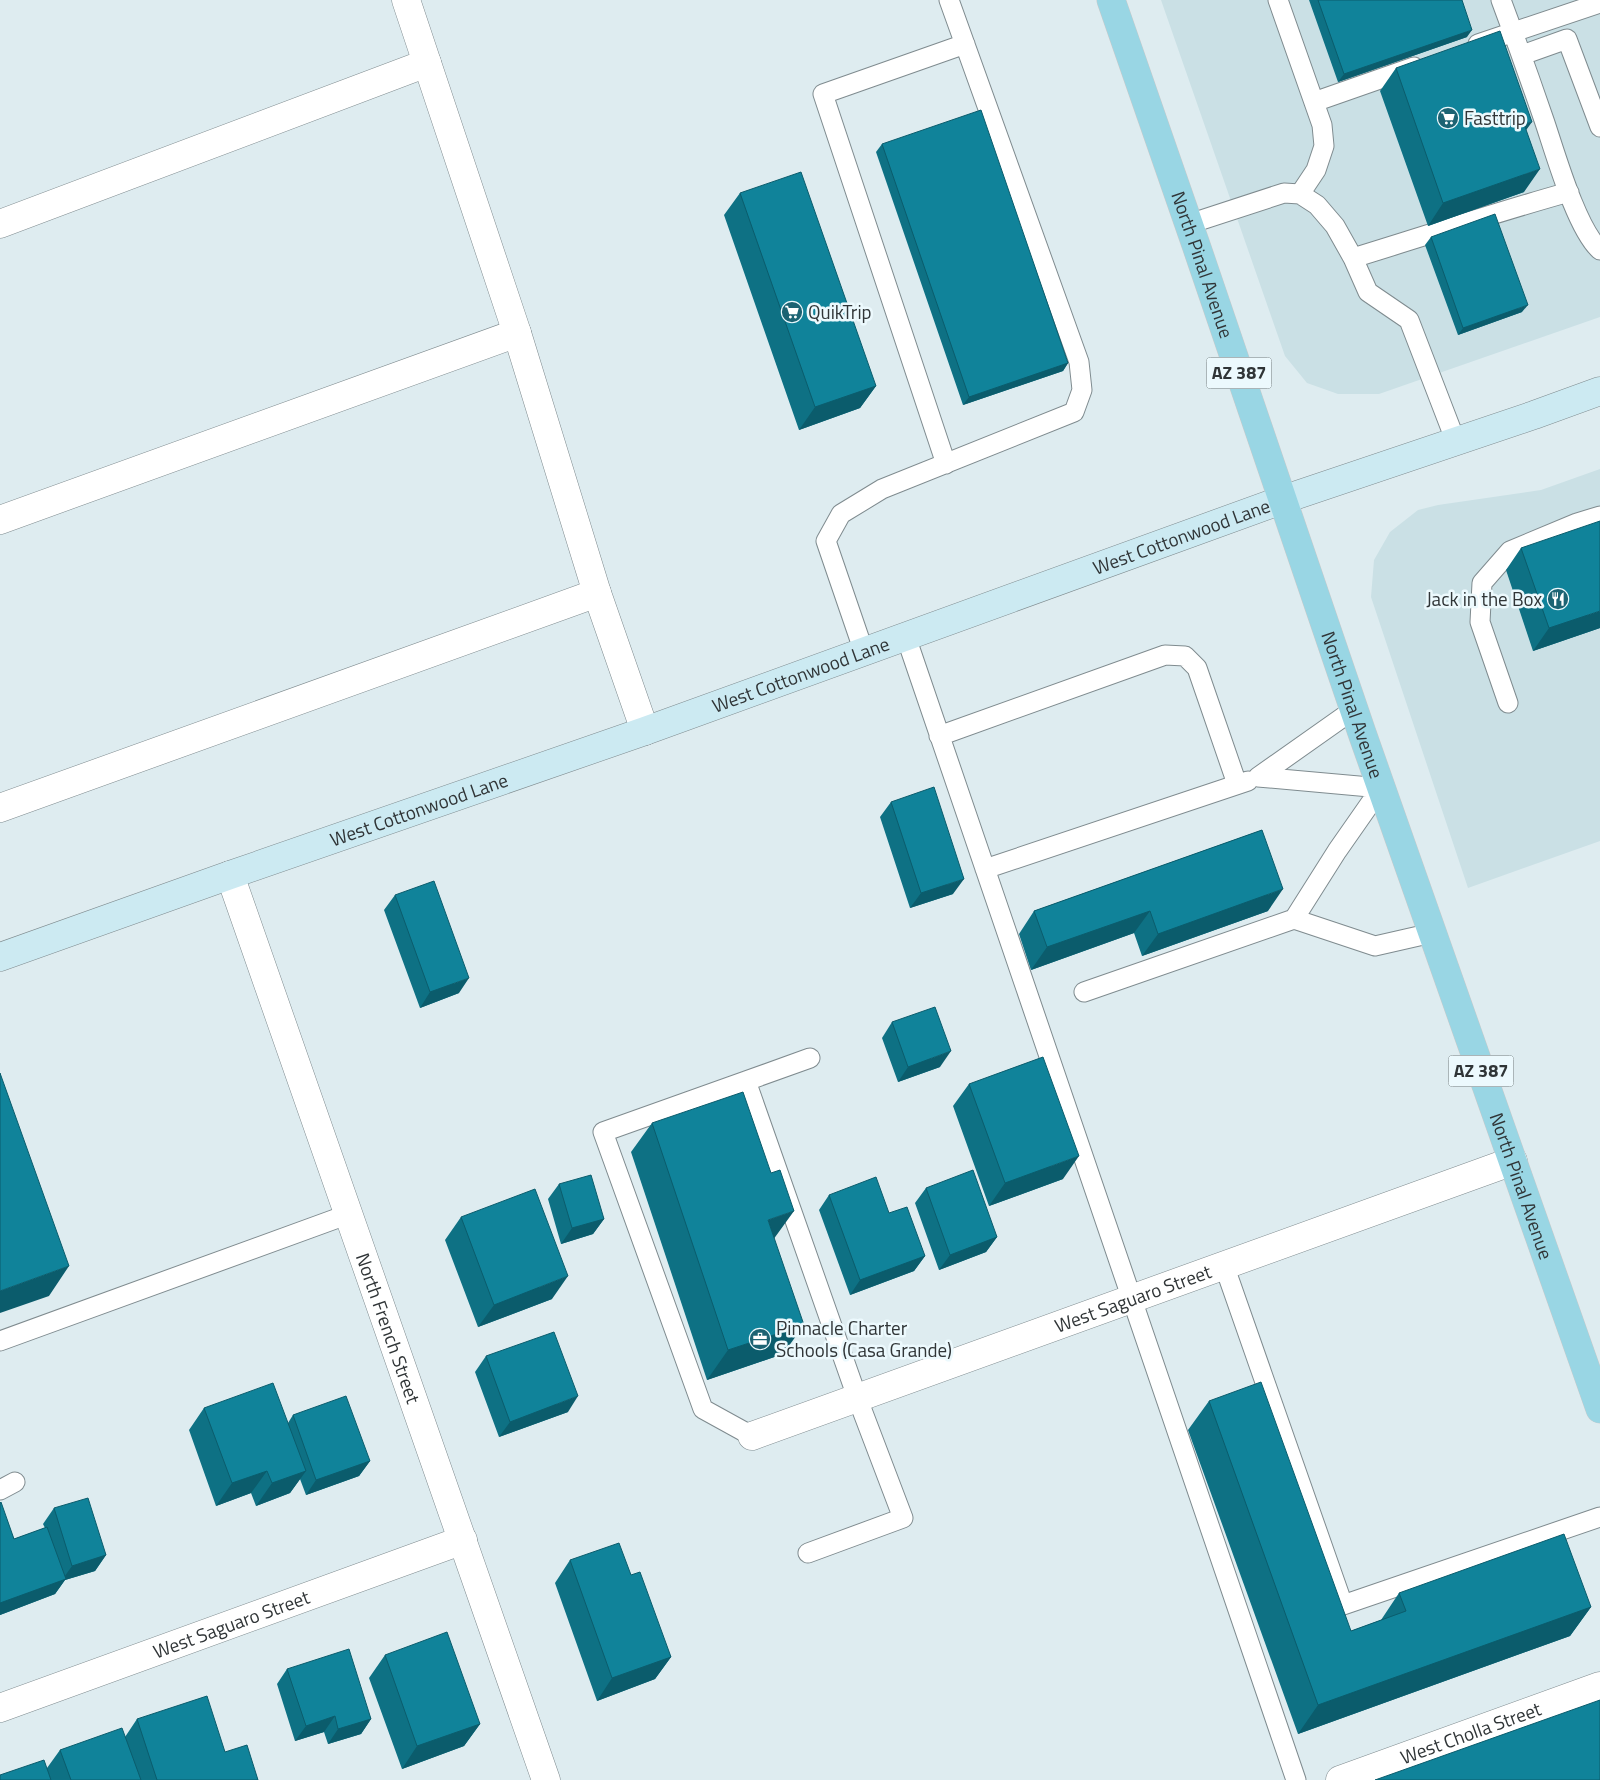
<svg xmlns="http://www.w3.org/2000/svg" width="1600" height="1780" viewBox="0 0 1600 1780" font-family="'Titillium Web',sans-serif">
<rect width="100%" height="100%" fill="#deecf0"/>
<!-- built -->
<path fill="#cae0e5" d="M1161,0H1600V317L1379,394H1338L1307,383L1285,356Z
M1600,469V841L1468,888L1371,597L1374,560L1390,532L1418,510L1438,505L1541,490Z"/>
<g fill="none" stroke-linecap="round" stroke-linejoin="round">
<!-- service casing -->
<g stroke="#7f8b8f" stroke-width="21">
<path id="service" d="M1278,0L1322,125L1324,146L1316,170L1300,194
M1501,0C1516,40 1530,79 1544,120C1555,152 1576,228 1600,250
M1478,44L1600,3
M1522,55L1567,39L1600,127
M1314,102L1414,67
M1189,224L1284,193L1300,194L1317,205L1335,226L1353,258L1368,292L1409,320L1456,442
M1353,258C1425,236 1497,212 1569,192
M946,464L823,94L965,44
M906,637L1296,1780
M864,652L826,541L841,514L882,489L1074,412L1082,390L1079,362L949,0
M1508,703L1480,622L1482,583L1510,551L1577,523L1600,516
M939,736L1165,655L1185,656L1197,668L1237,784
M985,869L1248,781
M1294,919L1337,851L1381,788L1258,777L1353,710
M1084,992L1294,919L1375,946L1432,933
M746,1081L810,1058
M1224,1265L1343,1605L1600,1517
M0,1341L349,1214
M752,1436L703,1409L603,1132L746,1081L857,1397L903,1518L808,1553
M0,1490L15,1482"/>
</g>
<!-- minor casing -->
<g stroke="#7f8b8f" stroke-width="29">
<g id="minor">
<path d="M406,0L517,333L597,593L645,731"/>
<path d="M0,224L427,63"/>
<path d="M0,520L517,333"/>
<path d="M0,808L597,593"/>
<path id="s1" d="M230,875L546,1780"/>
<path id="s2" d="M752,1436L1513,1161"/>
<path id="s3" d="M0,1708L463,1540"/>
<path id="s4" d="M1340,1780L1600,1686"/>
</g>
</g>
<!-- secondary casing -->
<g stroke="#7f8b8f" stroke-width="29">
<g id="secondary">
<path id="s5" d="M0,957L230,875L645,731L1282,500L1534,415L1600,391"/>
</g>
</g>
<!-- primary casing -->
<g stroke="#c9cacb" stroke-width="29">
<g id="primary">
<path id="s6" d="M1111,0L1196,245L1362,733L1600,1409"/>
</g>
</g>
<!-- service -->
<use href="#service" stroke="#fff" stroke-width="19"/>
<!-- minor -->
<use href="#minor" stroke="#fff" stroke-width="28"/>
<!-- secondary -->
<use href="#secondary" stroke="#cceaf2" stroke-width="28"/>
<!-- primary -->
<use href="#primary" stroke="#99d6e4" stroke-width="28"/>
</g>
<!-- wall -->
<path fill="#0e7184" d="M1309,0H1462L1467,37L1338,82Z
M1396,68L1526,130L1524,192L1428,226L1380,91Z
M882,144L1068,363L1063,371L963,405L876,152Z
M740,193L876,386L860,408L799,430L724,215Z
M1431,237L1522,312L1458,335L1425,245Z
M1521,548L1600,628L1533,651L1506,570Z
M891,802L953,894L910,908L880,817Z
M1262,830L1268,911L1142,956L1134,933L1031,970L1019,934L1034,911Z
M395,895L459,993L420,1008L384,910Z
M892,1022L940,1067L898,1082L882,1038Z
M969,1084L1063,1179L989,1206L953,1106Z
M652,1123L783,1354L707,1380L631,1152Z
M559,1184L604,1219L593,1234L561,1244L548,1199Z
M926,1188L997,1237L986,1252L939,1270L915,1203Z
M829,1195L889,1213L925,1256L914,1271L850,1295L819,1210Z
M461,1217L552,1299L478,1327L445,1240Z
M486,1356L568,1412L499,1437L475,1372Z
M1209,1401L1351,1631L1381,1620L1399,1593L1591,1607L1570,1636L1298,1734L1188,1430Z
M204,1408L288,1423L293,1415L370,1461L359,1476L306,1495L300,1479L290,1493L256,1506L251,1493L216,1506L189,1430Z
M0,1503L14,1539L45,1528L43,1524L54,1508L106,1555L95,1571L65,1580L55,1594L0,1615Z
M570,1560L631,1575L671,1657L655,1679L597,1701L555,1583Z
M385,1655L480,1724L464,1746L402,1769L369,1678Z
M287,1669L371,1719L361,1734L328,1744L324,1732L295,1741L277,1684Z
M137,1719L225,1752L258,1780H0L47,1768L60,1750L125,1737Z"/>
<!-- shaded-wall -->
<path fill="#0b5c6c" d="M1472,30L1467,37L1338,82L1344,74Z
M1532,122L1516,144L1524,124Z
M1540,169L1524,192L1428,226L1443,203Z
M1528,305L1522,312L1458,335L1463,328Z
M1068,363L1063,371L963,405L969,397Z
M876,386L860,408L799,430L815,407Z
M1600,611V628L1533,651L1549,628Z
M964,879L953,894L910,908L921,893Z
M1283,889L1268,911L1142,956L1158,934Z
M1150,911L1134,933L1031,970L1047,947Z
M469,978L459,993L420,1008L430,992Z
M951,1051L940,1067L898,1082L908,1067Z
M1079,1156L1063,1179L989,1206L1005,1183Z
M794,1211L773,1240L768,1220Z
M604,1219L593,1234L561,1244L572,1228Z
M997,1237L986,1252L939,1270L950,1255Z
M925,1256L914,1271L850,1295L860,1280Z
M69,1266L49,1296L0,1313V1291Z
M568,1276L552,1299L478,1327L494,1305Z
M804,1325L783,1354L707,1380L728,1350Z
M578,1396L568,1412L499,1437L510,1422Z
M370,1461L359,1476L306,1495L316,1480Z
M267,1471L251,1493L216,1506L232,1483Z
M306,1471L290,1493L256,1506L272,1483Z
M106,1555L95,1571L65,1580L55,1594L0,1615V1603L62,1580L72,1566Z
M1591,1607L1570,1636L1298,1734L1318,1705Z
M671,1657L655,1679L597,1701L612,1678Z
M335,1716L324,1732L295,1741L306,1726Z
M371,1719L361,1734L328,1744L338,1729Z
M480,1724L464,1746L402,1769L417,1746Z"/>
<!-- building -->
<path fill="#10839a" stroke="#0b5c6c" d="M1318,0H1462L1472,30L1344,74Z
M1500,31L1532,122L1524,124L1540,169L1443,203L1396,68Z
M981,110L1068,363L969,397L882,144Z
M801,172L876,386L815,407L740,193Z
M1495,214L1528,305L1463,328L1431,237Z
M1600,521V611L1549,628L1521,548Z
M934,787L964,879L921,893L891,802Z
M1262,830L1283,889L1158,934L1150,911L1047,947L1034,911Z
M434,881L469,978L430,992L395,895Z
M935,1007L951,1051L908,1067L892,1022Z
M1043,1057L1079,1156L1005,1183L969,1084Z
M0,1073L69,1266L0,1291Z
M743,1092L771,1173L780,1170L794,1211L768,1220L804,1325L728,1350L652,1123Z
M973,1170L997,1237L950,1255L926,1188Z
M591,1175L604,1219L572,1228L559,1184Z
M876,1177L889,1213L907,1207L925,1256L860,1280L829,1195Z
M535,1189L568,1276L494,1305L461,1217Z
M554,1332L578,1396L510,1422L486,1356Z
M1261,1382L1351,1631L1406,1611L1399,1593L1564,1534L1591,1607L1318,1705L1209,1401Z
M273,1383L306,1471L272,1483L267,1471L232,1483L204,1408Z
M346,1396L370,1461L316,1480L293,1415Z
M88,1498L106,1555L72,1566L54,1508Z
M1,1502L14,1539L47,1527L66,1579L0,1603V1503Z
M619,1543L631,1575L640,1572L671,1657L612,1678L570,1560Z
M447,1632L480,1724L417,1746L385,1655Z
M349,1649L371,1719L338,1729L335,1716L306,1726L287,1669Z
M207,1696L225,1752L247,1745L258,1780H157L137,1719Z
M1600,1700V1780H1375Z
M122,1728L141,1780H71L60,1750Z
M44,1760L51,1780H0V1775Z"/>
<!-- icons -->
<defs>
<g id="supermarket-disc" transform="scale(1.125)"><circle r="9.5" fill="#1c6373" stroke="#ecf9fd"/><path d="M-6-5.5h2.5l.6 2H6L4.5 2H-2.5L-4.4-4H-6ZM-1.5 3.2a1.3 1.3 0 1 0 .1 0ZM3 3.2a1.3 1.3 0 1 0 .1 0Z" fill="#fff"/></g>
<g id="restaurant-disc" transform="scale(1.125)"><circle r="9.5" fill="#1c6373" stroke="#ecf9fd"/><path d="M-5-6h1v4h1v-4h1v4h1v-4h1v5L-1.5 .5V6h-2V.5L-5-1ZM5-6V6H3V1.5H1.5Q1.5-4 5-6Z" fill="#fff"/></g>
<g id="office-disc" transform="scale(1.125)"><circle r="9.5" fill="#1c6373" stroke="#ecf9fd"/><path d="M-6-3h4V-5.5h4V-3h4V5H-6ZM-1-4.5V-3h2v-1.5ZM-6 0V1H6V0Z" fill="#fff"/></g>
</defs>
<g fill-rule="evenodd">
<use href="#supermarket-disc" x="1448" y="118"/>
<use href="#supermarket-disc" x="792" y="312"/>
<use href="#restaurant-disc" x="1558" y="599"/>
<use href="#office-disc" x="760" y="1339"/>
</g>
<g text-anchor="middle" stroke-width="5" stroke-linejoin="round" paint-order="stroke">
<!-- shield labels -->
<g fill="#ecf9fd" stroke="#687072" stroke-width="1">
<rect x="1206.5" y="357.5" width="65" height="31" rx="4"/>
<rect x="1448.5" y="1055.5" width="65" height="31" rx="4"/>
</g>
<g font-size="18" font-weight="bold" fill="#303537">
<text x="1239" y="379">AZ 387</text>
<text x="1481" y="1077">AZ 387</text>
</g>
<!-- poi labels -->
<g font-size="19" fill="#303537" stroke="#ecf9fd" text-anchor="start">
<text x="1464" y="125">Fasttrip</text>
<text x="808" y="319">QuikTrip</text>
<text x="1542" y="606" text-anchor="end">Jack in the Box</text>
<text x="776" y="1335">Pinnacle Charter<tspan x="776" dy="22">Schools (Casa Grande)</tspan></text>
</g>
<!-- street labels -->
<g font-size="19" fill="#303537" stroke="#ecf9fd">
<text dy="7" stroke="none"><textPath href="#s6" startOffset="280">North Pinal Avenue</textPath></text>
<text dy="7" stroke="none"><textPath href="#s5" startOffset="1254">West Cottonwood Lane</textPath></text>
<text dy="7" stroke="none"><textPath href="#s5" startOffset="849">West Cottonwood Lane</textPath></text>
<text dy="7" stroke="none"><textPath href="#s6" startOffset="745">North Pinal Avenue</textPath></text>
<text dy="7" stroke="none"><textPath href="#s5" startOffset="444">West Cottonwood Lane</textPath></text>
<text dy="7" stroke="none"><textPath href="#s6" startOffset="1255">North Pinal Avenue</textPath></text>
<text dy="7" stroke="none"><textPath href="#s2" startOffset="405">West Saguaro Street</textPath></text>
<text dy="7" stroke="none"><textPath href="#s1" startOffset="480">North French Street</textPath></text>
<text dy="7" stroke="none"><textPath href="#s3" startOffset="246">West Saguaro Street</textPath></text>
<text dy="7" stroke="none"><textPath href="#s4" startOffset="139">West Cholla Street</textPath></text>
</g>
</g>
</svg>
